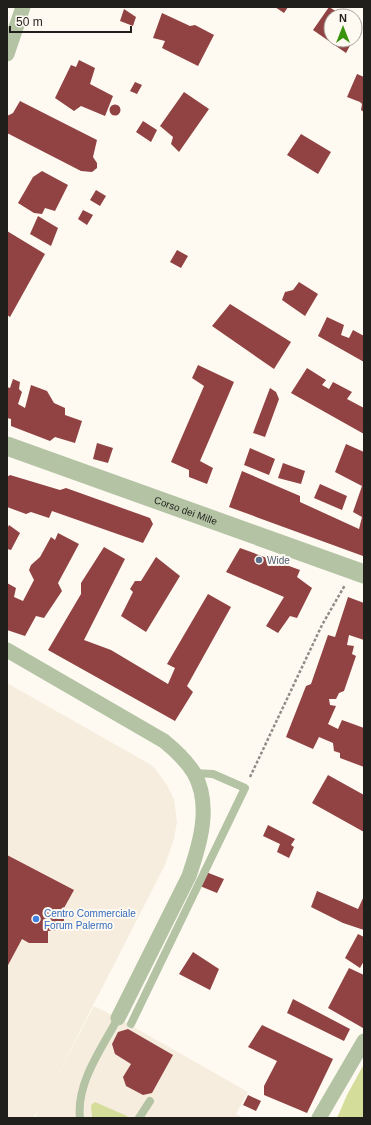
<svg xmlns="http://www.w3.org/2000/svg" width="371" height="1125" viewBox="0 0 371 1125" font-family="Arial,sans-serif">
<rect width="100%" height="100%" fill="#fefaf2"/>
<!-- built -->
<path fill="#f6edde" d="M7,683L153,766L167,785L174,799L177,822L174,839L165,865L39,1111L32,1118H7Z
M94,1006L118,1018L248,1092L236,1114L243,1118H35Z"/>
<!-- green -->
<path fill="#d5dd9b" d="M364,1064V1118H337L347,1095Z
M95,1102L127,1116V1118H92L91,1105Z"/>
<!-- building -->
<path fill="#914243" d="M275,7H288L284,13Z
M329,7L344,16H331V40H353L346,53L313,30Z
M124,9L136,17L133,26L120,21Z
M162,13L190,26L195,25L214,35L198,66L162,48L165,41L153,38Z
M355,23L361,27L355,38Z
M79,60L95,68L90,84L113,96L105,116L81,106L74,111L55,98L71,65L76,67Z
M357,74L364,77V112L361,110L362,104L360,102L347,97Z
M135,82L142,85L137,94L130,91Z
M184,92L209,109L179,152L171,144L173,137L160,126Z
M20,101L97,140L93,157L97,163V168L92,172L81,171L7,133V116L13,113Z
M109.5 110a5.5 5.5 0 1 1 11 0a5.5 5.5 0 1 1-11 0Z
M143,121L157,130L151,142L136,132Z
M301,134L331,152L318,174L287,155Z
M42,171L68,185L55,211L45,208L42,214L34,213L18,203L33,177Z
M96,190L106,196L100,206L90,200Z
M83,210L93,215L87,225L78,219Z
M38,216L58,228L51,246L30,234Z
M7,231L45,254L10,317L7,315Z
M177,250L188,256L181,268L170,262Z
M299,282L318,294L305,316L282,300L285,292L293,290Z
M230,304L291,342L274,369L212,326Z
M327,317L344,325L341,335L349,338L353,330L364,336V362L318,336Z
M198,365L234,382L200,461L213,468L207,484L189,477V470L171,462L204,386L192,378Z
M307,368L326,380L322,385L329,389L333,382L352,392L347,399L364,408V434L291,393Z
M13,379L20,382L19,389L22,392L18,404L25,408L31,385L47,391L54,403L65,408V415L82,421L75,443L55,437L50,441L11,426V419L7,418V387L10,388Z
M270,388L276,392L279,399L265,437L253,433Z
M97,443L113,448L108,463L93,459Z
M346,444L364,452L363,556L229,507L242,471L300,496V502L359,529L362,517L353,512L362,486L335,472Z
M250,448L275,459L269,475L244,465Z
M283,463L305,471L301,484L278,478Z
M10,475L60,490L66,488L150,518L153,524L143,543L52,511L49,518L31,512L26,514L7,507V477Z
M320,484L347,496L342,510L314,498Z
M9,525L20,533L11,550L7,549V529Z
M58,533L79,544L58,583L62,591L44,618L36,616L25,636L7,630V583L16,588L14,597L23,601L34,580L29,570L31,565L40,557L51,537L55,540Z
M104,547L125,559L84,640L111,650L168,684L175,668L167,664L208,594L231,607L187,686L193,692L175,721L48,650L81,594V583Z
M240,548L300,570L297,577L312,588L297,618L290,616L278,633L266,626L284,597L226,572Z
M156,557L180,576L146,632L121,616L133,592L130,589L135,581H141Z
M348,597L364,603V640L349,635L347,645L354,646L352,654L356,656L344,691L339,693L336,699H329L330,705L336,706L328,724L338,729L342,720L364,728V767L340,758V753L334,751L333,743L319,737L313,749L286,737L306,686L311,684L328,635L335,637Z
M328,775L364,795V832L312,803Z
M268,825L295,839L291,845L294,847L289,858L277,852L280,844L263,836Z
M7,855L74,890L64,908V930L48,931V943H29L22,939L7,967Z
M206,872L224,879L217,893L200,886Z
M317,891L358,909L364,896V930L343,923L311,907Z
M358,934L364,937V961L360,968L345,958Z
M193,952L219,969L210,990L179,974Z
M349,968L364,975L363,1028L328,1008Z
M293,999L350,1029L344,1041L287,1013Z
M262,1025L333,1059L307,1113L264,1095V1086L277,1061L248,1047Z
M128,1029L173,1055L152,1093L143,1095L126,1086L123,1077L131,1064L115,1054L112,1044L118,1032Z
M248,1095L261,1101L256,1111L243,1105Z"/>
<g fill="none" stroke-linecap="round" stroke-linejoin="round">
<!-- path -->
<path stroke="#908d88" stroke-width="2.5" stroke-dasharray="3 2" stroke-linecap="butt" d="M250,777L322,625L345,585"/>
<!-- service -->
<path stroke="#b3c3a3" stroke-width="8" d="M131,1024L245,788L213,774L194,773
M80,1118C76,1083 102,1048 118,1018
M139,1118L150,1101"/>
<!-- minor -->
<path stroke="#b3c3a3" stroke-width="15" d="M7,54L23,7
M7,650L164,741C175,750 186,760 194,773C212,805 200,844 189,876L118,1018
M319,1118L364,1041"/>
<!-- tertiary -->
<path stroke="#b3c3a3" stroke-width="19" id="s1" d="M7,446L364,574"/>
</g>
<!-- markers -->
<circle fill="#5c6f8a" stroke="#fefaf2" stroke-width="1.5" cx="259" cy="560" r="4"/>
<circle fill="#3f7fe0" stroke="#fefaf2" stroke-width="1.5" cx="36" cy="919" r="4"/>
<g text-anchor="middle" stroke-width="4" stroke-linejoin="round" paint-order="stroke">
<!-- street labels -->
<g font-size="10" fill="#201f1c" stroke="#fefaf2">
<text dy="4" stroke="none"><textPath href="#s1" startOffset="190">Corso dei Mille</textPath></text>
</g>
<!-- service labels -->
<g font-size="10" fill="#4e5e75" stroke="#fefaf2" text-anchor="start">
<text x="267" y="564">Wide</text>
</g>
<!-- shop labels -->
<g font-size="10" fill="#366cbe" stroke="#fefaf2" text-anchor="start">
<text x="44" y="917">Centro Commerciale<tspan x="44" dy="12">Forum Palermo</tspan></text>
</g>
</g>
<!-- border -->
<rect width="371" height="1125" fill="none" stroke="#201f1c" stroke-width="16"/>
<!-- north arrow -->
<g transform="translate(343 28)"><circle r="19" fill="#fefaf2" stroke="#a5a29c"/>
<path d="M0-3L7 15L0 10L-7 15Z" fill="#39940c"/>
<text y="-6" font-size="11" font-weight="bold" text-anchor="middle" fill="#201f1c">N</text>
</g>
<!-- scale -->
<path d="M10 26v6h121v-6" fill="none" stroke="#201f1c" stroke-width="2"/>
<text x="16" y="26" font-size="12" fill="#201f1c" stroke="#fefaf2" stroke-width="3" paint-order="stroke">50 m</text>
</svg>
